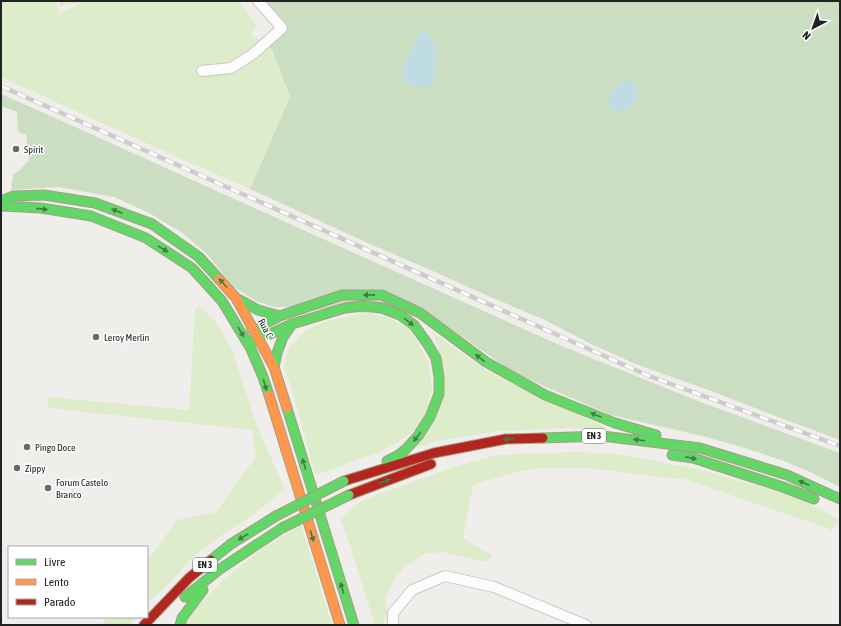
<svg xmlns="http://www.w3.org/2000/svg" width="841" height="626" viewBox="0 0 841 626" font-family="'Asap Condensed',sans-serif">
<rect width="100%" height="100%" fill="#f0eeeb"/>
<!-- grass -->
<path fill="#ddeccb" d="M1,1H56L59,15L82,2L60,6L59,1H239L257,27L250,34L272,49L290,97L250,189L168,153L1,77Z
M199,305L216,322L231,347L258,429L285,489L254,514L213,541L193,557L174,578L147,604V562L177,520L216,512L255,458L256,455L252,430L48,408L49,397L189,410L195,308Z
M364,313L387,317L410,329L428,361L432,388L427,409L417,429L398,442L380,452L315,475L293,393L284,367L288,350L300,335L316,325L339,318Z
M416,320L461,353L491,373L609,429L565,428L500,431L438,441L410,450L432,425L439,347L431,331Z
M576,452L618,454L698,469L786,494L816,507L840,520V521L832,530L684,479L650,476L587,468H538L516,472L473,485L463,538L492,556L487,562L442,552L425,554L406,566L394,579L386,598L387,614L382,625H375L347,536L340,518L363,500L426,477L464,464L497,455Z
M301,525L332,625H180L225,578L262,549Z
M107,617H136L129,625H101Z"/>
<!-- forest -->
<path fill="#cbdec1" d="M266,1H840V440L781,418L703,388L638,365L593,345L545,320L488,296L435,272L372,245L250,189L290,97L272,49L264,44L282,29Z
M1,94L73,126L372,261L564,347L698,401L840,453V487L812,473L784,461L745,448L702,436L611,415L516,374L435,318L288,307H273L256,301L234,287L206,253L181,232L149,213L114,197L58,187L11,190L13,175L20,170L29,160L26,134H22L18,131L17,112L1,106Z"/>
<!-- water -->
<path fill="#bfdbe3" d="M423,32C425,33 428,33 429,34C439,42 437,74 431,84C430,85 427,87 426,88L406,83L403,79L402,74L418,35Z
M629,81L636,84C642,102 630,111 613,111C604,95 612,84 629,81Z"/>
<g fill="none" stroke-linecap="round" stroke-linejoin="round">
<!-- street casing -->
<g stroke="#c9c8c7" stroke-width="12">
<path id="street" d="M202,71L231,68L253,54L282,28L258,1
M393,625V613L412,590L445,576L494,587L586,625"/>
</g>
<!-- fast casing -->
<g stroke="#a79c86" stroke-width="11">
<path id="fast" d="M1,201L13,196L44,195L95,203L152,224L199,257L219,279
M1,206L41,208L91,216L146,238L192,268L222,301L251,349L263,377L269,395
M238,299L258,310L280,316
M252,329L256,333L270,334L292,324L345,308L364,306L382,308L400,315L414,325L427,343L436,358L439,377V394L430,417L418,436L406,449L399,455L387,461
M253,342L256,333L264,324L280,316L342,295H382L420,313L486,362L545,395L615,423L656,435
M274,367L277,353L283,337L292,324
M287,408L354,625
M543,438L602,436L700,448L787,475L840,499
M672,455L693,458L783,487L814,499
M211,560L231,544L276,516
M185,597L220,569L282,528
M180,625L182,618L203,590"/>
</g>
<!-- slow casing -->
<g stroke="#a79c86" stroke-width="11">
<path id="slow" d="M219,279L236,298L274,367L287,408
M269,395L340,625"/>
</g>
<!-- jam casing -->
<g stroke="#a79c86" stroke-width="11">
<path id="jam" d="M344,481L434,453L506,439L543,438
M349,495L431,464
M144,625L189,578L211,560"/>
</g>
<!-- street -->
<use href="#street" stroke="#fdfcfc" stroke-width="10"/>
<!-- fast -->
<use href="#fast" stroke="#63d668" stroke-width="9"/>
<!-- slow -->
<use href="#slow" stroke="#ff974d" stroke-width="9"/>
<!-- jam -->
<use href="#jam" stroke="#b3261e" stroke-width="9"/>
<!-- rail casing -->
<g stroke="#ccc" stroke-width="4.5">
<path id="rail" d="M1,86L649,376L840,446"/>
</g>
<!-- rail -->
<use href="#rail" stroke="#fff" stroke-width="3" stroke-dasharray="9" stroke-linecap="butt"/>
<!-- fast-bridge casing -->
<g stroke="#a79c86" stroke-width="11" stroke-linecap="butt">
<path id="fast-bridge" d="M276,516L344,481
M282,528L349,495"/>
</g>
<!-- fast-bridge -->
<use href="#fast-bridge" stroke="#63d668" stroke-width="9"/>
</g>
<!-- one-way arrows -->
<defs><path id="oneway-solid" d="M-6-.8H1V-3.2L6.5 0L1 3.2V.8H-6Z"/></defs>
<g fill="#427c45">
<use href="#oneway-solid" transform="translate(42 209) rotate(6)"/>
<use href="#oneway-solid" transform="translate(117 211) rotate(-159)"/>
<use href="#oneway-solid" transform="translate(163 249) rotate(32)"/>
<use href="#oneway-solid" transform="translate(223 283) rotate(-132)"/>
<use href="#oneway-solid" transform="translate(369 295) rotate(179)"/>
<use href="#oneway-solid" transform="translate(409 322) rotate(37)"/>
<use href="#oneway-solid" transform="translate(241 332) rotate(59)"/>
<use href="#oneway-solid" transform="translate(480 358) rotate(-143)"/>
<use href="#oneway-solid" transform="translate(265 385) rotate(73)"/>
<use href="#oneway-solid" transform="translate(596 415) rotate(-158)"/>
<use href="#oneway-solid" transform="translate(417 437) rotate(128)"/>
<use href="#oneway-solid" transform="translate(509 439) rotate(175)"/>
<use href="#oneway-solid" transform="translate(639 440) rotate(-173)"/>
<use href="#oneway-solid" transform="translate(691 458) rotate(12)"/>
<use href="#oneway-solid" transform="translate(304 464) rotate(-107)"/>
<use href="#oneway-solid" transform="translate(385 481) rotate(-21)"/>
<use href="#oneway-solid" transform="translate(804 483) rotate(-156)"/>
<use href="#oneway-solid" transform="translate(312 536) rotate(73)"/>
<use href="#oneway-solid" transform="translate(243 537) rotate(148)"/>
<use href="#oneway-solid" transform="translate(342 588) rotate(-107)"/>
</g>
<!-- markers -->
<g fill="#6a6968" stroke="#fff" stroke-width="1.5">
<circle cx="16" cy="149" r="4"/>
<circle cx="96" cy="337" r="4"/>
<circle cx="27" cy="447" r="4"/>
<circle cx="17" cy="468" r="4"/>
<circle cx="48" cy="488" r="4"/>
</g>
<g text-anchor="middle" stroke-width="3" stroke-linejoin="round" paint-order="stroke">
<!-- shield labels -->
<g fill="#fff" stroke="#646464" stroke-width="1">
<rect x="582" y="429" width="24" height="14" rx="3"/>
<rect x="193" y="558" width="24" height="14" rx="3"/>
</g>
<g font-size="9" font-weight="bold" fill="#222">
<text x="594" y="439">EN 3</text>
<text x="205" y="568">EN 3</text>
</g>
<!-- poi labels -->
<g font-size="10" fill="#222" stroke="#fff" text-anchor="start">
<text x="24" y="153">Spirit</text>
<text x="104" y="341">Leroy Merlin</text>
<text x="35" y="451">Pingo Doce</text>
<text x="25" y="472">Zippy</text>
<text x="56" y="486">Forum Castelo<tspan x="56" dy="12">Branco</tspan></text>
</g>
<!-- street labels -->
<g font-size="10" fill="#222" stroke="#fff">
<text transform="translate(266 328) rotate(62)" y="4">Rua C</text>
</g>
</g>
<!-- border -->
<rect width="841" height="626" fill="none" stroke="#222222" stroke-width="4"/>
<!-- legend -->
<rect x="8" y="546" width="140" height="72" fill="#ffffff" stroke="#a7a7a7"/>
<rect x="16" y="559" width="20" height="6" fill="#63d668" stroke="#a7a7a7"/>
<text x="44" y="566" font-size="12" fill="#222222">Livre</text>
<rect x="16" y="579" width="20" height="6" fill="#ff974d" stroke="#a7a7a7"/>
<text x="44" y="586" font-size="12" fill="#222222">Lento</text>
<rect x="16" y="599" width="20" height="6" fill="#b3261e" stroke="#a7a7a7"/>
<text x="44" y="606" font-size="12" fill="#222222">Parado</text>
<!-- north arrow -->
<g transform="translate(813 28) rotate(221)" stroke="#ffffff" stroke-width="3" paint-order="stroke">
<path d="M0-3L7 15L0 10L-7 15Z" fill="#222222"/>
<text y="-6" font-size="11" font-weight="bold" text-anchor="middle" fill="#222222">N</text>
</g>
</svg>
